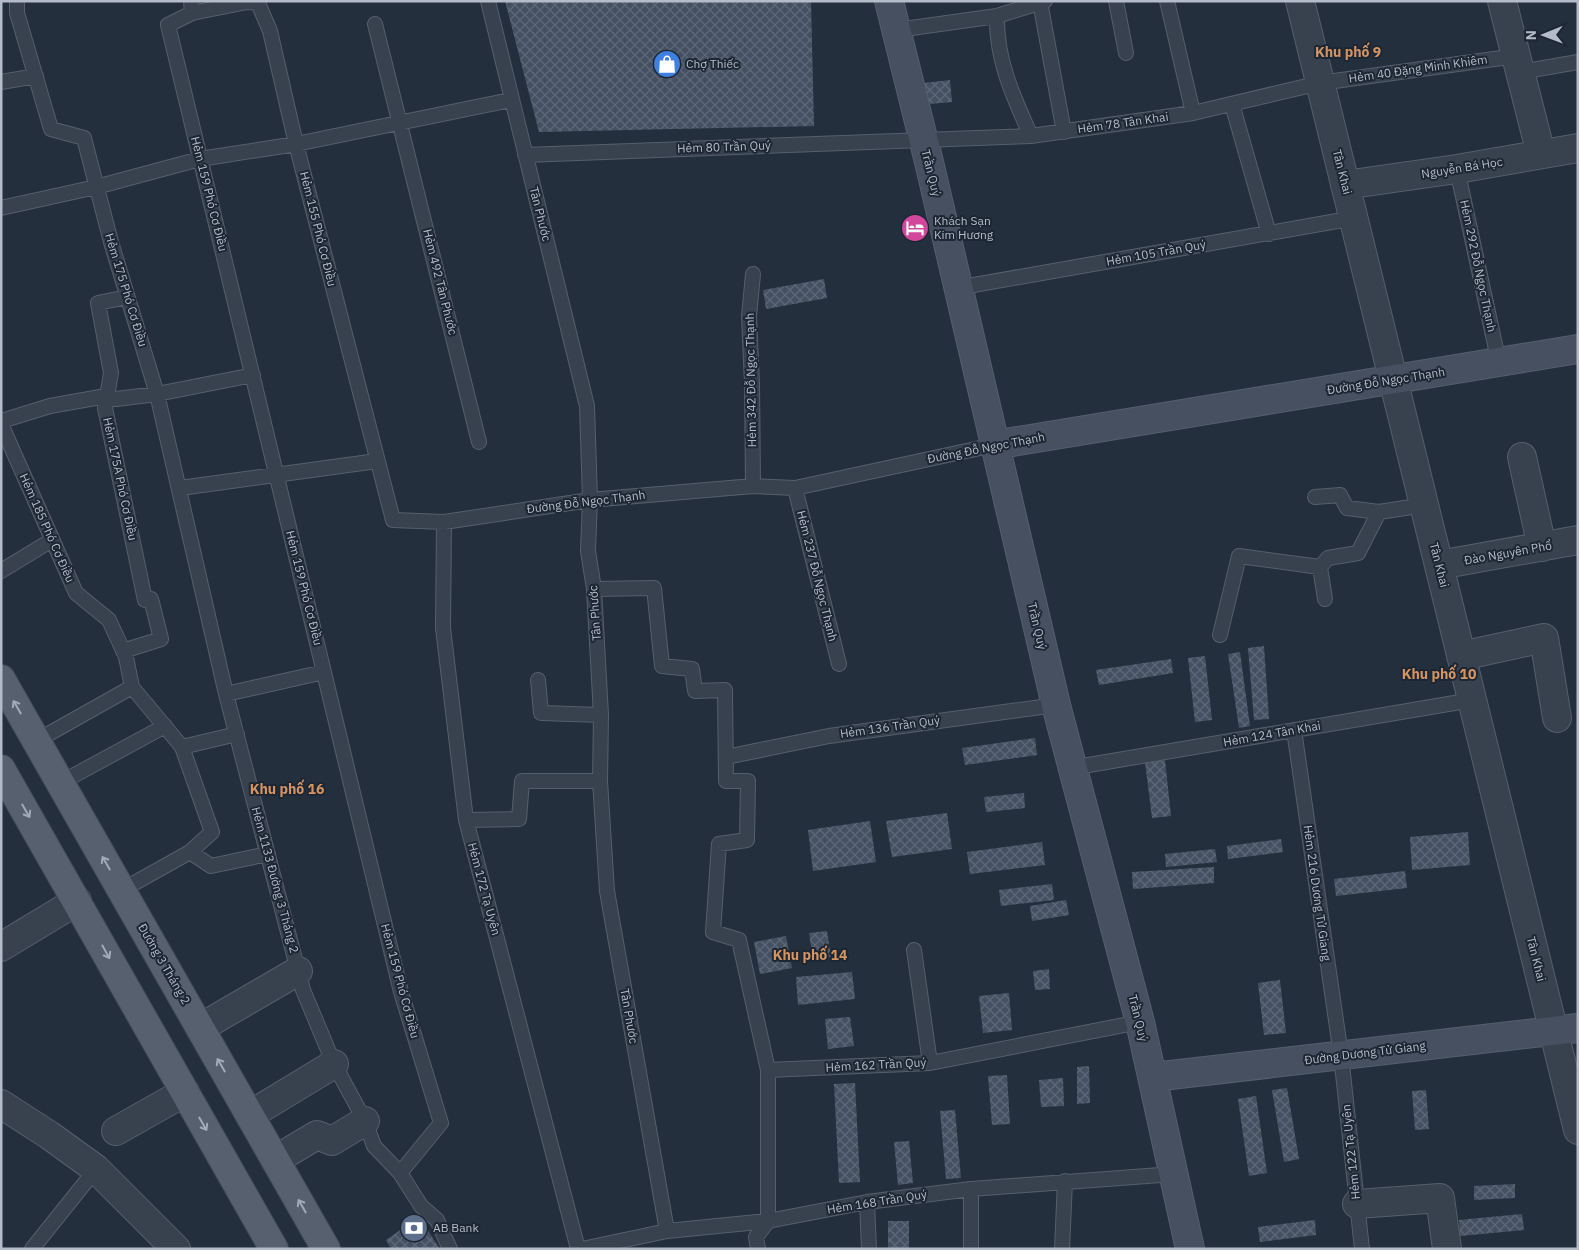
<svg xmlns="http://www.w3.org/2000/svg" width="1579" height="1250" viewBox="0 0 1579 1250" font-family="'IBM Plex Sans',sans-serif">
<defs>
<pattern id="building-cross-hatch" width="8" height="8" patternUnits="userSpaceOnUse" patternTransform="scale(1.25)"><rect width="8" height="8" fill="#455162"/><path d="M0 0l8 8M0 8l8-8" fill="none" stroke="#5d6877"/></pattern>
</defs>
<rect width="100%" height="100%" fill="#242f3e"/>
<!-- building -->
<path fill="url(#building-cross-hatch)" d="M505,1H811L814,126L539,132Z
M950,80L952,102L917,105L915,84Z
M824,279L827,298L766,309L763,290Z
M1264,646L1269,719L1254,720L1248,648Z
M1240,652L1250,726L1239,728L1228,654Z
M1205,656L1212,720L1195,722L1188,658Z
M1171,659L1173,673L1099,685L1096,670Z
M1035,738L1037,755L965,765L962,748Z
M1165,760L1171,816L1152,818L1145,762Z
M1024,793L1025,808L986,812L984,797Z
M947,813L952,849L892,857L886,821Z
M870,821L876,862L813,871L808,830Z
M1468,832L1470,865L1412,870L1410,837Z
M1281,839L1283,852L1228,859L1227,846Z
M1042,842L1045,865L970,874L967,852Z
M1215,849L1217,862L1166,867L1165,854Z
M1214,867V883L1133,889L1132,872Z
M1405,871L1407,888L1336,896L1334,879Z
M1052,884L1054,900L1001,906L999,890Z
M1066,900L1069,915L1032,921L1030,906Z
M827,931L831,957L813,960L809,933Z
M786,936L792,968L760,974L754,942Z
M1049,969L1050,989L1035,990L1033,971Z
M852,972L855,999L798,1005L796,977Z
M1280,980L1286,1033L1264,1035L1258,983Z
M1009,993L1012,1030L983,1033L979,996Z
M850,1017L854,1046L828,1049L825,1019Z
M1089,1066L1090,1103L1077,1104V1067Z
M1007,1075L1010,1124L992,1125L988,1076Z
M1063,1078L1064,1106L1041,1107L1039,1080Z
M855,1083L860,1182L839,1183L834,1084Z
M1287,1088L1299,1159L1284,1162L1272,1090Z
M1426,1090L1429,1129L1415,1130L1412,1091Z
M1256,1096L1267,1173L1249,1176L1238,1099Z
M955,1110L961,1178L946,1179L940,1111Z
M909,1141L913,1183L898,1185L894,1142Z
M1515,1184V1198L1474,1200V1186Z
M1522,1214L1524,1230L1460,1236L1459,1220Z
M419,1217L440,1249H391L386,1240Z
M1315,1220L1316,1235L1260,1242L1258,1227Z
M888,1221H909V1249H888Z"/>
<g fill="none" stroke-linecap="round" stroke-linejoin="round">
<!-- lane casing -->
<g stroke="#565f6c" stroke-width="16">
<path id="lane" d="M17,1V13L51,129L84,138L111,242L157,394L226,694L303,990L334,1064L365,1121L374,1146L400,1173L421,1206L437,1220L450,1249
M191,1L192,13L168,25L401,992L441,1123L400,1173
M488,1L587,406L590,500L588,551L594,589L601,715L600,781L607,891L667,1231
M1116,1L1126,53
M1167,1L1193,113
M1040,2L1064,132
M192,13L247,2L258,3L270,31L296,144L393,520L444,522L590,500L753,486L795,488L994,445
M997,16C996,60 1013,96 1031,136
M375,24L479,442
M897,30L997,16L1045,1
M1520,72L1578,62
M1,82L36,76
M1232,104L1269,234
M525,155L1031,136L1193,113L1320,83L1516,56
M1457,169L1499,363
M1,208L96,187L200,159L296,144L510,100
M957,288L1354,218
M1,421L50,406L106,396L116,399L157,394L253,375
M1,424L76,593L109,620L126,657L132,687L182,747L212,832L190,852L122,890
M753,486L752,384L749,316L753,274
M180,488L377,461
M795,488L839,664
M1315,497L1340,495L1347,508L1379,512
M444,522L443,628L466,820L578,1249
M1320,567L1325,599
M1,571L52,540
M594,589L654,588L662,666L692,669L695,691L725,690L726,781H748L747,840L719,844L713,932L739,940L768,1070L930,1063L1140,1022
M1220,635L1239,556L1320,567L1328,558L1358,553L1379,512L1424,505
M123,651L161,639L151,599L145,600L105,408L111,373L98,303L127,297
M538,680L541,713L601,715
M226,694L324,672
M1294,730L1341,1055L1362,1249
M36,741L132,687
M182,747L237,734
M726,757L829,736L1056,705
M1071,768L1472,700
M60,783L165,726
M466,820L519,819L522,781H600
M190,852L211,866L268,854
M914,950L930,1063
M971,1189V1249
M867,1202L869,1249
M32,1249L96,1169
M582,1249L667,1231L768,1221L867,1202L971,1189L1174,1174
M758,1249L756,1237L768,1221V1070
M1062,1249L1065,1181"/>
</g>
<!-- street casing -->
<g stroke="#565f6c" stroke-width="30">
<path id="street" d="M1300,1L1578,1130
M1502,1L1541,154
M1345,185L1457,169L1578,148
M1522,457L1542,547
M1439,565L1578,540
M1461,656L1544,638L1557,718
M1,947L77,901
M200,1028L298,971
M1,1104L49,1135L96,1169L176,1249
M250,1115L334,1064
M116,1131L185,1092
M275,1160L317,1135L332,1141L365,1121
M1357,1204L1440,1198L1447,1249"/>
</g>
<!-- secondary casing -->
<g stroke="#565f6c" stroke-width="30">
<path id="secondary" d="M889,1L929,162L1056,705L1140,1022L1190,1249
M994,445L1578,349
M1153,1077L1578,1028"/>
</g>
<!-- primary casing -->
<g stroke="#414a57" stroke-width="30">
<path id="primary" d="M1,679L326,1249
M1,769L274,1249"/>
</g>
<!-- lane -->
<use href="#lane" stroke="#38414e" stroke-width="14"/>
<!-- street -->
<use href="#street" stroke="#38414e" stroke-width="28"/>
<!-- secondary -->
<use href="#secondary" stroke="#465061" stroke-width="28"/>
<!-- primary -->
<use href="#primary" stroke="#56606e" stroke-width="28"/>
</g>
<!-- one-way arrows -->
<defs><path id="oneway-shaft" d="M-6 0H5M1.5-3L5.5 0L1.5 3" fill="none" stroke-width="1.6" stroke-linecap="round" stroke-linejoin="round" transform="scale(1.25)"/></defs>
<g stroke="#a1aab7">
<use href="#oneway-shaft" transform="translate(17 707) rotate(-120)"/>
<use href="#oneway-shaft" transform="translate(26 811) rotate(60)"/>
<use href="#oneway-shaft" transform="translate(106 863) rotate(-120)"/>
<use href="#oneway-shaft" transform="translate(106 952) rotate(61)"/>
<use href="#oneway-shaft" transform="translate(221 1065) rotate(-120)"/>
<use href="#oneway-shaft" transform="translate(203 1124) rotate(60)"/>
<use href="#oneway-shaft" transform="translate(302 1206) rotate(-120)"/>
</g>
<!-- icons -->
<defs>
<g id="shop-disc" transform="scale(1.4375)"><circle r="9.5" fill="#3f7fe0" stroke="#1d2633"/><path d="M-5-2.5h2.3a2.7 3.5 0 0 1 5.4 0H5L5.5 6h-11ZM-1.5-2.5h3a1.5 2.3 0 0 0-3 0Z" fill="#fff"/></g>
<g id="hotel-disc" transform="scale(1.4375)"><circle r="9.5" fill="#d1479c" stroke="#1d2633"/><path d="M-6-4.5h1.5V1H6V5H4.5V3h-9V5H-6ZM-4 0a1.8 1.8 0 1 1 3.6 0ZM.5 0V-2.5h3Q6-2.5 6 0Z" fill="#fff"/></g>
<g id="bank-disc" transform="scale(1.4375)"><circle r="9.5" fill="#5c6f8a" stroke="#1d2633"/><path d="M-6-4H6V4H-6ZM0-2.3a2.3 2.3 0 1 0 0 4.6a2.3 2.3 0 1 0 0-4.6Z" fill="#fff"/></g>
</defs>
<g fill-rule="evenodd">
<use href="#shop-disc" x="667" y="64"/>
<use href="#hotel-disc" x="915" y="228"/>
<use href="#bank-disc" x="414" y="1228"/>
</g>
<g text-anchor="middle" stroke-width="4" stroke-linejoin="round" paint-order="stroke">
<!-- poi labels -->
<g font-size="12" fill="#b4bcc9" stroke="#1d2633" text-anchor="start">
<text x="686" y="68">Chợ Thiếc</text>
<text x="934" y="225">Khách Sạn<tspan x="934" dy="14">Kim Hương</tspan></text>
<text x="433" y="1232">AB Bank</text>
</g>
<!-- street labels -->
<g font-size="12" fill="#b4bcc9" stroke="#1d2633">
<text transform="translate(1418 69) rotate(-8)" y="4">Hẻm 40 Đặng Minh Khiêm</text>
<text transform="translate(1123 123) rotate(-8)" y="4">Hẻm 78 Tân Khai</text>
<text transform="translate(724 147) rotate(-2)" y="4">Hẻm 80 Trần Quý</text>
<text transform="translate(1462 168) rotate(-9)" y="4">Nguyễn Bá Học</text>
<text transform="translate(1342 172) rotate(76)" y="4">Tân Khai</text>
<text transform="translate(931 173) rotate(76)" y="4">Trần Quý</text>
<text transform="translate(209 194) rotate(76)" y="4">Hẻm 159 Phó Cơ Điều</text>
<text transform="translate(540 214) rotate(76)" y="4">Tân Phước</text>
<text transform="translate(318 229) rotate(76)" y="4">Hẻm 155 Phó Cơ Điều</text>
<text transform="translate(1156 253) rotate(-10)" y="4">Hẻm 105 Trần Quý</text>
<text transform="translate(1478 266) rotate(78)" y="4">Hẻm 292 Đỗ Ngọc Thạnh</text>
<text transform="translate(440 282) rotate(76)" y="4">Hẻm 492 Tân Phước</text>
<text transform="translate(126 290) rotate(73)" y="4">Hẻm 175 Phó Cơ Điều</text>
<text transform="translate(751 380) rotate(-91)" y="4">Hẻm 342 Đỗ Ngọc Thạnh</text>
<text transform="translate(1386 381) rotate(-9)" y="4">Đường Đỗ Ngọc Thạnh</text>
<text transform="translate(986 448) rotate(-11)" y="4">Đường Đỗ Ngọc Thạnh</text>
<text transform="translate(120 479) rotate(78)" y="4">Hẻm 175A Phó Cơ Điều</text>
<text transform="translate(586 502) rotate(-7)" y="4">Đường Đỗ Ngọc Thạnh</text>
<text transform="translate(47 528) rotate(66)" y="4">Hẻm 185 Phó Cơ Điều</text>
<text transform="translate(1508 553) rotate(-10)" y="4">Đào Nguyên Phổ</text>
<text transform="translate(1439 565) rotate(76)" y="4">Tân Khai</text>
<text transform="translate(817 576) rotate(76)" y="4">Hẻm 237 Đỗ Ngọc Thạnh</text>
<text transform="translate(304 588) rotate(76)" y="4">Hẻm 159 Phó Cơ Điều</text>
<text transform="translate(595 613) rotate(-94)" y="4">Tân Phước</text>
<text transform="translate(1037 626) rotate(77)" y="4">Trần Quý</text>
<text transform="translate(890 727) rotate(-8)" y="4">Hẻm 136 Trần Quý</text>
<text transform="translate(1272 734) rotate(-10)" y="4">Hẻm 124 Tân Khai</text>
<text transform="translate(275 880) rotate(75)" y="4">Hẻm 1133 Đường 3 Tháng 2</text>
<text transform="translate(484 889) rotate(75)" y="4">Hẻm 172 Tạ Uyên</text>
<text transform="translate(1317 893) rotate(82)" y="4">Hẻm 216 Dương Tử Giang</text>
<text transform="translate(1536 959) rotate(76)" y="4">Tân Khai</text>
<text transform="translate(164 964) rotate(60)" y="4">Đường 3 Tháng 2</text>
<text transform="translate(400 981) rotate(75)" y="4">Hẻm 159 Phó Cơ Điều</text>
<text transform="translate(629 1016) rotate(80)" y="4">Tân Phước</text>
<text transform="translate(1138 1018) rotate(76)" y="4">Trần Quý</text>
<text transform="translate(1365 1053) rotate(-7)" y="4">Đường Dương Tử Giang</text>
<text transform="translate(876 1065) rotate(-3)" y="4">Hẻm 162 Trần Quý</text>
<text transform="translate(1351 1152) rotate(-96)" y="4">Hẻm 122 Tạ Uyên</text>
<text transform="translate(877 1202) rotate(-9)" y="4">Hẻm 168 Trần Quý</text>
</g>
<!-- neighbourhood labels -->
<g font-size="14" font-weight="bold" fill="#d59563" stroke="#1d2633">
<text x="1348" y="57">Khu phố 9</text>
<text x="1439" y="679">Khu phố 10</text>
<text x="287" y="794">Khu phố 16</text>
<text x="810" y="960">Khu phố 14</text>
</g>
</g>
<!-- border -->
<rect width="1579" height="1250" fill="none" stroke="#b4bcc9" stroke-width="5"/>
<!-- north arrow -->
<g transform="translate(1544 35) rotate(269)" stroke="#1d2633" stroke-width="4" paint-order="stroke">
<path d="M0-4L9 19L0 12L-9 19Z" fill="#b4bcc9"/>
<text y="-8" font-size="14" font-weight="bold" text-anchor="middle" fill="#b4bcc9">N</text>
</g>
</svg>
